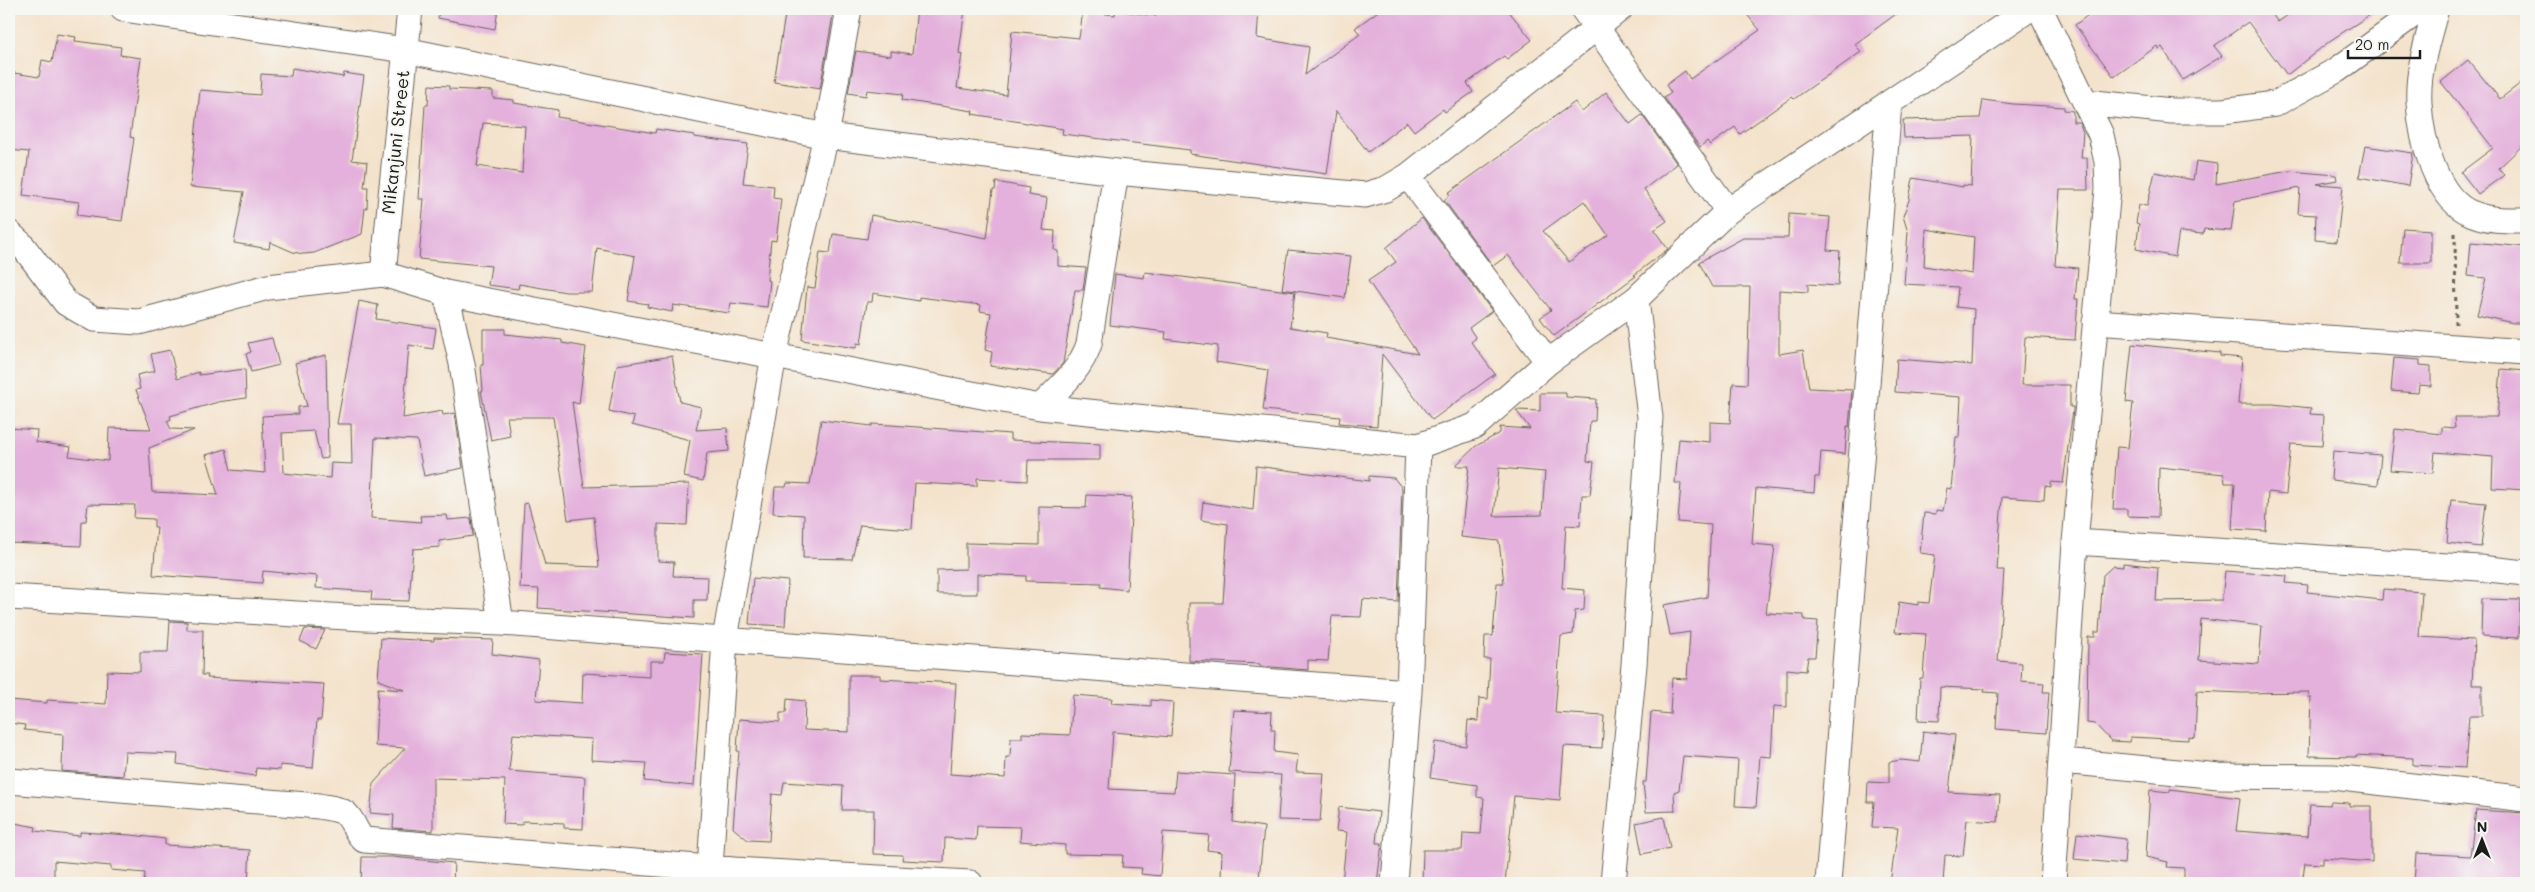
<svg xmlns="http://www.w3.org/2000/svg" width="2535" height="892" viewBox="0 0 2535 892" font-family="Mali,sans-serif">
<rect width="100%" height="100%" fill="#f6f6f2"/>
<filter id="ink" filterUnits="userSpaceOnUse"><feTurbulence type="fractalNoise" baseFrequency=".02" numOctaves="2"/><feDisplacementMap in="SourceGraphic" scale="10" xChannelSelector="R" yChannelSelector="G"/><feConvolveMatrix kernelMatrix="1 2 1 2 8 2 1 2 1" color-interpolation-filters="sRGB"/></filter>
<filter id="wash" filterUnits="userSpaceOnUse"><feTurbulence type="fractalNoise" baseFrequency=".0096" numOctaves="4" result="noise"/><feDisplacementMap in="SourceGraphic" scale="20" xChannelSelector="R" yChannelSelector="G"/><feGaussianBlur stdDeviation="1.12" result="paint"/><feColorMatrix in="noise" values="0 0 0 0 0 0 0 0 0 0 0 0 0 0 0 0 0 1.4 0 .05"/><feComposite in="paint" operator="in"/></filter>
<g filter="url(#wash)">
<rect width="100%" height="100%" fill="#f4e3cc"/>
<g id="blocks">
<!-- building -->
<path fill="#e4b1dc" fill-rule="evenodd" d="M439,9H498L495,29L438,18Z
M786,9H834L820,89L774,82Z
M917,9H965L959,53L962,54L957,88L1006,95L1012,31L1079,38L1083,11L1115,15L1116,10L1156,16V9L1205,14L1206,9H1259L1257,38L1309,47L1305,75L1360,34L1355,28L1381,9H1507L1532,40L1507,59L1504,56L1467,83L1473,92L1445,112L1443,109L1414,131L1407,122L1368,152L1336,111L1327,174L1190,154V150L1062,134L1063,129L972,114L973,111L902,100L903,94L867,90L866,96L848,93L856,51L891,56V51L912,54Z
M1742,9H1903L1855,44L1861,52L1794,99L1792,97L1740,134L1735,127L1710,145L1707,141L1700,147L1664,98L1671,93L1666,85L1685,71L1690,79L1760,30Z
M2096,9H2268L2278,22L2296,9H2379L2331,40L2287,75L2248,22L2214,46L2222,56L2183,80L2162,47L2159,49L2157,46L2114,77L2075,25Z
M57,34L76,37L75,41L121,47L120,55L141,58L130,137L134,138L122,221L77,215L79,202L23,195L29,152L9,150V104L14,73L39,77L42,60L52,62Z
M2468,60L2500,99L2526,79V142L2499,168L2504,175L2478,194L2461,172L2493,148L2441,82Z
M292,68L343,77L344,73L364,76L352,160L367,162L364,187H368L367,208H365L362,234L314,253L304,254L293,252L270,242L269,249L234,243L244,192L190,187L200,90L260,95L261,74L291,76Z
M429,85L449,86V89L493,91V98L514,100V103L558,110L557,117L655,133L656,129L694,135V137L748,144L743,183L774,186L773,198L781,199L776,241L771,240L767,280L770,281L767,307L731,303L729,313L673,305L672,312L647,307L648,304L628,301L635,256L597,248L592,292H566L519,284L518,289L488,285L491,266L419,259L424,199H419L425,105H428ZM483,123L525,126L522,173L477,166Z
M1606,92L1630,124L1642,115L1677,164L1644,189L1667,221L1654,230L1668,249L1634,275L1636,276L1554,336L1540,318L1551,310L1508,255L1493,266L1444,200L1450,195L1448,193L1575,102L1582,112ZM1584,201L1608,235L1569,262L1543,231Z
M1983,100L2013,104L2064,107V110L2073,111V122H2079L2083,132L2081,158H2087L2088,190H2060L2055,266L2078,268L2075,299H2078L2075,340L2025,337L2022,385H2070V407H2073V410L2063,483L2051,482V487L2045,486L2044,500L2002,497L1997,570H2004L1998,661L2022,663L2021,681L2044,683L2043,692H2049L2046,733L1996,729L1998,693L1984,692L1985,689L1940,687L1939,721L1918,720L1920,678H1923L1926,634L1895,632L1899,602L1918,605V602L1929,603L1935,555L1920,553L1924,513L1936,514V510L1943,511L1947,488L1951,489L1956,437H1959L1961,397L1895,392L1897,359L1972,365L1974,309L1956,307L1958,287L1904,284L1908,232L1903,216L1909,200L1913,178L1963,187V185L1971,186L1973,136L1904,138L1903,120L1980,118ZM1926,229L1974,237L1972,274L1924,266Z
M2365,146L2413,153L2408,186L2359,177Z
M2196,161L2217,164L2216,184L2289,171L2336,175L2337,180L2317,184L2343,186L2337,242L2315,240L2316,215L2298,214L2300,188L2235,201L2231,231L2204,229L2203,234L2179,232L2175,257L2136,249L2139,224L2136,223L2139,205L2147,206L2155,172L2193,180Z
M996,182L1029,188L1028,195L1047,198L1043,230L1055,231L1054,250L1058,251V266L1086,268L1083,290H1075L1063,363L1053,374L990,366L992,352L985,350L991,313L980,311L981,305L919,297V301L873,293L872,302H867L861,344L857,343L856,348L802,340L807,287L815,288L820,252L830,253L833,234L867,239L871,215L987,238L993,190H995Z
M1789,214L1830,217L1827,250L1840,251L1838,286L1808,284V292L1779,290V354L1803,350L1809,388L1852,390L1849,427L1847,426L1845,454L1821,452L1819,477H1815L1814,493L1756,488L1752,544L1775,546L1766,613L1804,615V620L1818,621L1815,657H1808L1806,671L1787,669V707L1774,706L1771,757L1760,756L1756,807L1735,806L1738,760L1683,756L1679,790L1674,792L1675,811L1646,812L1643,782H1646L1651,712L1670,714L1672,678L1687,679L1690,632L1670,635L1664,605L1707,597L1711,525L1678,522L1681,483H1675L1679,439L1710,442V422L1730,423L1733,383L1747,384L1750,287H1712L1699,262L1743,238H1788Z
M1422,218L1492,311L1469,328L1476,338L1471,342L1495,374L1432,420L1382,354L1377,426L1339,423L1340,417L1263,410L1268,370L1216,362L1218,346L1165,339L1166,332L1110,325L1115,274L1144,278L1145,272L1295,292L1290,327L1327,333L1326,338L1418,354L1368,281L1396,262L1386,248Z
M2403,228L2431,230V263H2400Z
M2471,242L2526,247V323H2513L2477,315L2486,278L2468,276Z
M1288,250L1351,256L1345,298L1282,289Z
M359,301L378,305L376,319L436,328L433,349L409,345L403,418L442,411L443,415L455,413L463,468L424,476L417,440L375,438L371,518L421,522L420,516L447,515L448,520L471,518L473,536L439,541L440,547L413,549L409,601L371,600L372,592L316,588L317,576L263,571L262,583L153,575L157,527H154V519L134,518L135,505L88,504L86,521H82L81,546L9,543V428L37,430L36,442L71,447L69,456L108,461L109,428L151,429L136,390L140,389L137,375L155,371L151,354L170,350L177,379L199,372V375L245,369L246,398L218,402L170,416L171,419L167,421L171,429L194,430L149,448L152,492L218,495L206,455L226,449L231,470L265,473L262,416L298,414V407L307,406L295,363L326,355L328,458L321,459L314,431L282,433L284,473L330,478L331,463L352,464L351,424H337Z
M483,329H505V334L562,340V343L586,347L579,404L572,402L584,487L689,484L687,525L658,524V561L674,562L673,576L708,577L707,600H694V618L538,608L539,589L520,588L524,504L528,503L545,565L599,567L594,517L568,520L553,417H507L510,436L491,440L481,391H483L481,365H483Z
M272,338L279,365L251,372L246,354L251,352L248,343Z
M2132,344L2220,353V356L2242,358L2238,404H2273L2311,408L2310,414L2324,415L2322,446L2291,444L2286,494L2268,492L2266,531L2232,529L2235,483H2225L2224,474L2159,467L2158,517L2127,516V509H2113L2117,447L2128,448L2133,403L2126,402Z
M672,356L680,402L701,407L696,430L727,428L729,451L707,453L703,481L684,477L690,440L632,425L634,417L609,411L617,365Z
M2394,358L2420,360V365L2431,366V386L2419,385L2418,393L2391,391Z
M2501,369L2526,371V490L2492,488L2493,457L2435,452L2433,473L2390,470L2395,429L2442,434V427L2455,428L2454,417H2497Z
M1540,393H1566V397L1596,399L1595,421H1590L1587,461L1594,462L1590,495H1582L1580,526L1566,525L1562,588L1585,590L1584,610L1575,611L1573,634L1561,636L1555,713L1604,716L1602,748L1564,746L1560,800L1514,796L1505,883L1422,882L1423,850H1462L1463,833L1481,834L1484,798L1477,797V785L1430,778L1435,742L1466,746L1468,720L1478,721L1479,698L1488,699L1490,659H1484L1485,636H1493L1497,583H1504L1499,541L1461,537L1469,466H1455L1476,446L1500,433V427L1530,429L1516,410L1540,411ZM1499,468L1545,472L1542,515L1494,516Z
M821,420L872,426V424L891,425L1010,434V440L1100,444V460H1028L1027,481L977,478V486L915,483L912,529L860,525L852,559L803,558L804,515L773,513L775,487H786L787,483L810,484Z
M2333,451L2381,455L2378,485L2331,480Z
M1256,466L1369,481V476L1394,478L1402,488L1398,602L1363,599L1361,617L1332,616L1328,661L1308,660V670L1260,666V664L1189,661V603H1223L1228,524L1201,520L1203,502L1253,510Z
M1087,495L1132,497L1127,590L1100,587L1101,583L1026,581V576L977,574V594H937V570L966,569V543L1039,545V507L1086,508Z
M2451,500L2486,503L2481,547L2447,543Z
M2123,563L2158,567L2156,601L2222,600L2225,571L2287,576L2286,583L2308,585L2307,592L2382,600L2383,589L2422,592L2419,637L2474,640L2472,685H2482V716H2469L2465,768L2413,765V758L2356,755V757L2309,756L2311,697H2308L2309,692L2242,693L2197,691L2195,738L2189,737V740L2130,737L2129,742L2111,741L2095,724L2087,723L2088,637H2095V632H2099L2103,575L2113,566L2123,567ZM2201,619L2262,626L2259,664L2199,660Z
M753,578L788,581L785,626L749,624Z
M2482,599L2520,600L2519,638L2481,636Z
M170,621L187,622V630H203L202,675H208L207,678L324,684L321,720H317L313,768L280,765V770L256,768L255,776L177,764L178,754L125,752L123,776L62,771L63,734L24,730L25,725L9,723V700L47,703V700L106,704L107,671L140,672V652H168Z
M305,629L325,630L316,649L300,641Z
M381,638L434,641V638L493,640L492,654L539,660L536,700L582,703L583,673L650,677V661H664L665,652L703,654L694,786L644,781L646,763L591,760L592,739L513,734L509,771L585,777L583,829L564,828V823L523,821L522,825L503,824L505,780L433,778V831L393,828L394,815L370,813L373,784L405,748L375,746L378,688L404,690L378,680Z
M849,675H880V679L956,683L950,774L1005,778L1006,757H1010L1011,738H1022V733L1070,735L1073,695L1112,698L1111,703L1151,706V700L1173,702L1171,737L1113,732L1109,789L1174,792L1176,771L1235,775L1233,822L1264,827L1259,879L1221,876L1222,852L1207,850L1209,835L1163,832L1160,876L1141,874L1142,868L1122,867L1123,855L1065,854V845L1020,841L1021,827L977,826L976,840L945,838L944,862L902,860L903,855L873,854L874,810H842L843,786L784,782L782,795L772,794L769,841L748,840L733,828L739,751H737L739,719L780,722V713H786L787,699L805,701L804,730L849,732Z
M1234,710L1272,712L1271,730H1275L1274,752L1298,755L1296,772L1324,773L1320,821L1278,820L1281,775L1229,772Z
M1923,731L1955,735L1949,792L2000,795L1998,822L1967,820L1963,856L1945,855L1943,883H1890L1898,828L1872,827L1874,802H1867L1868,782L1889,783V762L1901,760L1920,762Z
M2170,789L2240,798L2236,831L2307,836L2310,804L2330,805L2331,802L2349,803V806H2372V862L2323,858V864L2305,863L2302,883H2184V868L2167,867L2168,862L2146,857L2150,790L2170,792Z
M1339,807L1379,812L1376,843H1382L1377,883H1342L1347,832L1336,831Z
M2476,810L2526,813V883H2414L2416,853L2470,856Z
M1664,817L1670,848L1642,854L1636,823Z
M9,822L36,827L35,831L80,836V832L131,835L165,839V845L250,850L248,883H144L145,873L111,870V866L54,861V883H9Z
M2077,833L2126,839L2124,864L2074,859Z
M362,857H392L454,863L453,883H361Z"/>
</g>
</g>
<g filter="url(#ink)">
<use href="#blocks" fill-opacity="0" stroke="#68625a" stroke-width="1"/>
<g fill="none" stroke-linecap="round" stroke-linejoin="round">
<!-- minor casing -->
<g stroke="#68625a" stroke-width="27">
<path id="minor" d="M123,9L405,50L826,136L1116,172L1365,195L1386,189L1408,176L1620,9
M1583,9L1728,211
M2040,9L2101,135L2107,162L2108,189L2075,542L2053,883
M2436,9C2428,38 2417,71 2419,103C2421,139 2436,200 2473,214C2490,221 2509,220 2526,220
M2085,102L2172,111H2223L2275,104L2337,70L2421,9
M1408,176L1548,362
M9,233L22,245L66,303L94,319L139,322L268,287L383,274L446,293L1040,407L1418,446L1475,426L1548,362L1636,299L1728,211L2029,9
M383,274L410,9
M446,293L462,364L501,623
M2095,322L2526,352
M1040,407C1060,387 1080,371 1089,344L1116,172
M2075,542L2479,568L2526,573
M9,597L364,618L501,623L1409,692
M2063,761L2219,776L2333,777L2526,799
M9,781L319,806C327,808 339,808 346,814C354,821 355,833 364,840L734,870L970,883
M710,868L725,639L774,355L826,136L849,9
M1394,883L1409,692L1418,446
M1613,883L1634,665L1650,417L1636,299
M1828,883L1889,103"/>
</g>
<!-- path -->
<path stroke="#68625a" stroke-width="3" stroke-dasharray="4 4" stroke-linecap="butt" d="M2455,233L2456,324"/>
<!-- minor -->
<use href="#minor" stroke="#fff" stroke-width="25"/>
</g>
</g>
<g text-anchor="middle" stroke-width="4" stroke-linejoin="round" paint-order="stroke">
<!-- street labels -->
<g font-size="18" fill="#1c1c1c" stroke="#f6f6f2">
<text transform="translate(396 142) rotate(-84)" y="6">Mikanjuni Street</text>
</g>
</g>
<!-- margin -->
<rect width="2535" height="892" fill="none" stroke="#f6f6f2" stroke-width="30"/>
<!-- north arrow -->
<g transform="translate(2482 840)" stroke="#f6f6f2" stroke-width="4" paint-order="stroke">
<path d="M0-4L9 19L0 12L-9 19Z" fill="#1c1c1c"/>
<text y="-8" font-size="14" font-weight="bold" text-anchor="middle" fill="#1c1c1c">N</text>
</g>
<!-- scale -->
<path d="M2348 50v8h72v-8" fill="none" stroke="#1c1c1c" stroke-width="2.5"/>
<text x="2355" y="50" font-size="15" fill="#1c1c1c" stroke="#f6f6f2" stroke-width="4" paint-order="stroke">20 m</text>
</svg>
